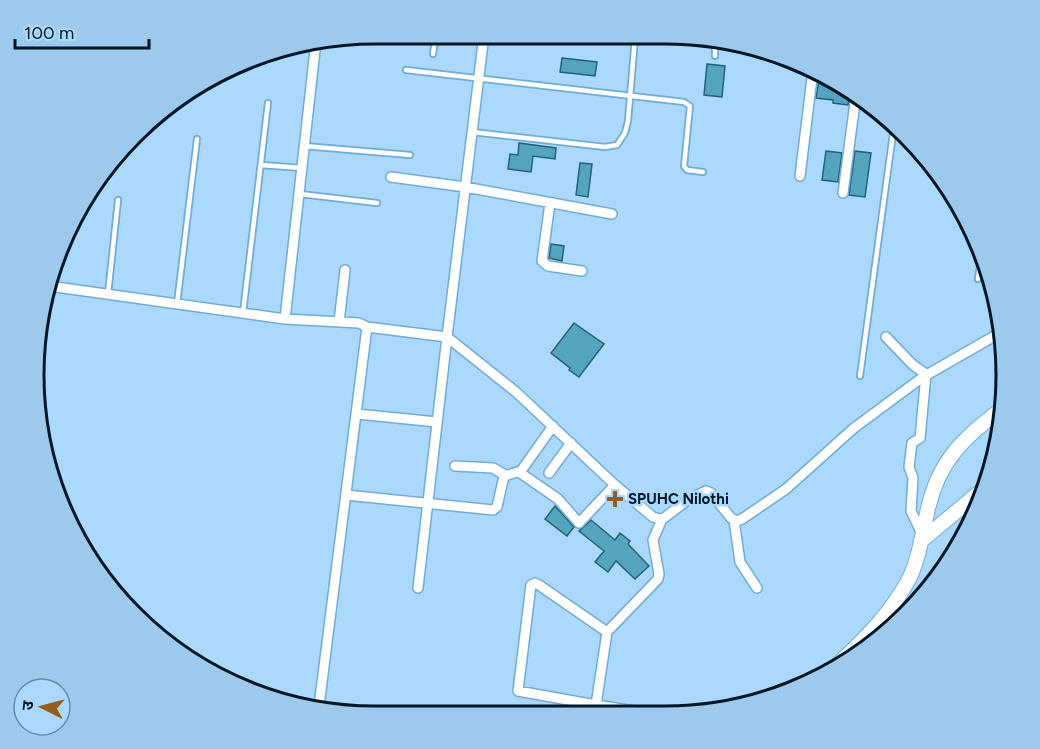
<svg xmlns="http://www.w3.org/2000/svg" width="1040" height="749" viewBox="0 0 1040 749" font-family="Figtree,'Noto Sans Devanagari',sans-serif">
<rect width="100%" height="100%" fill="#abd9fd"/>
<!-- water -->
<path fill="#9b6ed8" d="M924,588L890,631L857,652L891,615Z"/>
<!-- building -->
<path fill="#54a4be" stroke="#246275" stroke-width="1.5" d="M562,58L597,62L595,76L560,72Z
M707,64L725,66L722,97L704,95Z
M819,80L843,84L851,91L848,105L833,103V100L816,98Z
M519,143L556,148L555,159L533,156L531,172L508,169L510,154L518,155Z
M826,151L842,153L838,182L822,180Z
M855,151L871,153L865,197L849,195Z
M580,163L592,164L588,197L576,195Z
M551,244L564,246L562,261L549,258Z
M574,323L604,344L579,377L569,370L570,368L551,353Z
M555,506L574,527L567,536L545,519Z
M591,520L615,540L620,533L630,541L628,544L649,566L635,579L616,561L608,572L595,562L604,551L579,531Z"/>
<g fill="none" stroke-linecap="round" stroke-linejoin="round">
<!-- lane casing -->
<g stroke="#71abd6" stroke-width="8">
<path id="lane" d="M433,54L436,34
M715,56V39
M406,70L684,102L690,106L684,166L687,170L703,172
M472,132L605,147L617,145L625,133L628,121L635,38
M304,146L410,155
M261,165L302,168
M300,194L377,203
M978,279L982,252
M108,294L118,200
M177,304L197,139
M243,313L268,103
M860,376L894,126"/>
</g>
<!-- street casing -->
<g stroke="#71abd6" stroke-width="12">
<path id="street" d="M800,176L813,70
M391,177L465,187L612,214
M843,193L856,95
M550,203L542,261L548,266L582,271
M49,286L285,319L359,323L367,327L319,706
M285,319L316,41
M339,322L345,270
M367,327L447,337L516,392L615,485L653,517L660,519L664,518L689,499L706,491L711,493L731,518L737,521L742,519L786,489L854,428L923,377L998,334
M886,337L913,365L926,374L920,438L912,443L909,467L913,478L911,511L922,534
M357,414L437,422
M455,466L493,468L505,475
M519,472L558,499L579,523L615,485
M549,473L571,443
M346,495L493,510L497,507L504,476L521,471L553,426
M734,520L740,562L757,588
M418,588L447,337L484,35
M596,705L518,691L531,585L535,583L539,585L607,632
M648,713L596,705L607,632L658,579L659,574L653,540L662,519"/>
</g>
<!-- secondary casing -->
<g stroke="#71abd6" stroke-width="16">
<path id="secondary" d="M921,541L981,491
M838,664C865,639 891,613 909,579C919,559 922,535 927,513C938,460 963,439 1004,407"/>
</g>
<!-- lane -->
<use href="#lane" stroke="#fff" stroke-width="4.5"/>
<!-- street -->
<use href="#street" stroke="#fff" stroke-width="9"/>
<!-- secondary -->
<use href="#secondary" stroke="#fff" stroke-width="14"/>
</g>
<!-- markers -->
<path fill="#975b1d" stroke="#abd9fd" stroke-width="2" d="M612 490h6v6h6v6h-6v6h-6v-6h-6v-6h6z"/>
<g text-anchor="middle" stroke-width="5" stroke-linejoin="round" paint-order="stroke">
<!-- poi labels -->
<g font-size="15" font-weight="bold" fill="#011626" stroke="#abd9fd" text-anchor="start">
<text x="628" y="504">SPUHC Nilothi</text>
</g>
</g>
<!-- crop -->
<path d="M0 0H1040V749H0ZM375 44H665A331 331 0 0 1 996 375V375A331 331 0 0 1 665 706H375A331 331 0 0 1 44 375V375A331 331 0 0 1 375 44Z" fill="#9dc9ec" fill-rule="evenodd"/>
<path fill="none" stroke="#011626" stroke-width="3" d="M375 44H665A331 331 0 0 1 996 375V375A331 331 0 0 1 665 706H375A331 331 0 0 1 44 375V375A331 331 0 0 1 375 44Z"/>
<!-- north arrow -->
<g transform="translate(42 707) rotate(276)"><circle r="28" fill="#abd9fd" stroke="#678ba7" stroke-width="1.5"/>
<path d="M0-4.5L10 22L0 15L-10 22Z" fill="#975b1d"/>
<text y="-9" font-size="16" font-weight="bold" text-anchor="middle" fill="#011626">उ</text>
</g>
<!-- scale -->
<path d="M15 39v9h134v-9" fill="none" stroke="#011626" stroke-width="3"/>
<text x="24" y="39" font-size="18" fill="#011626" stroke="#abd9fd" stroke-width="4.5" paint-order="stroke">100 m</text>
</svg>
